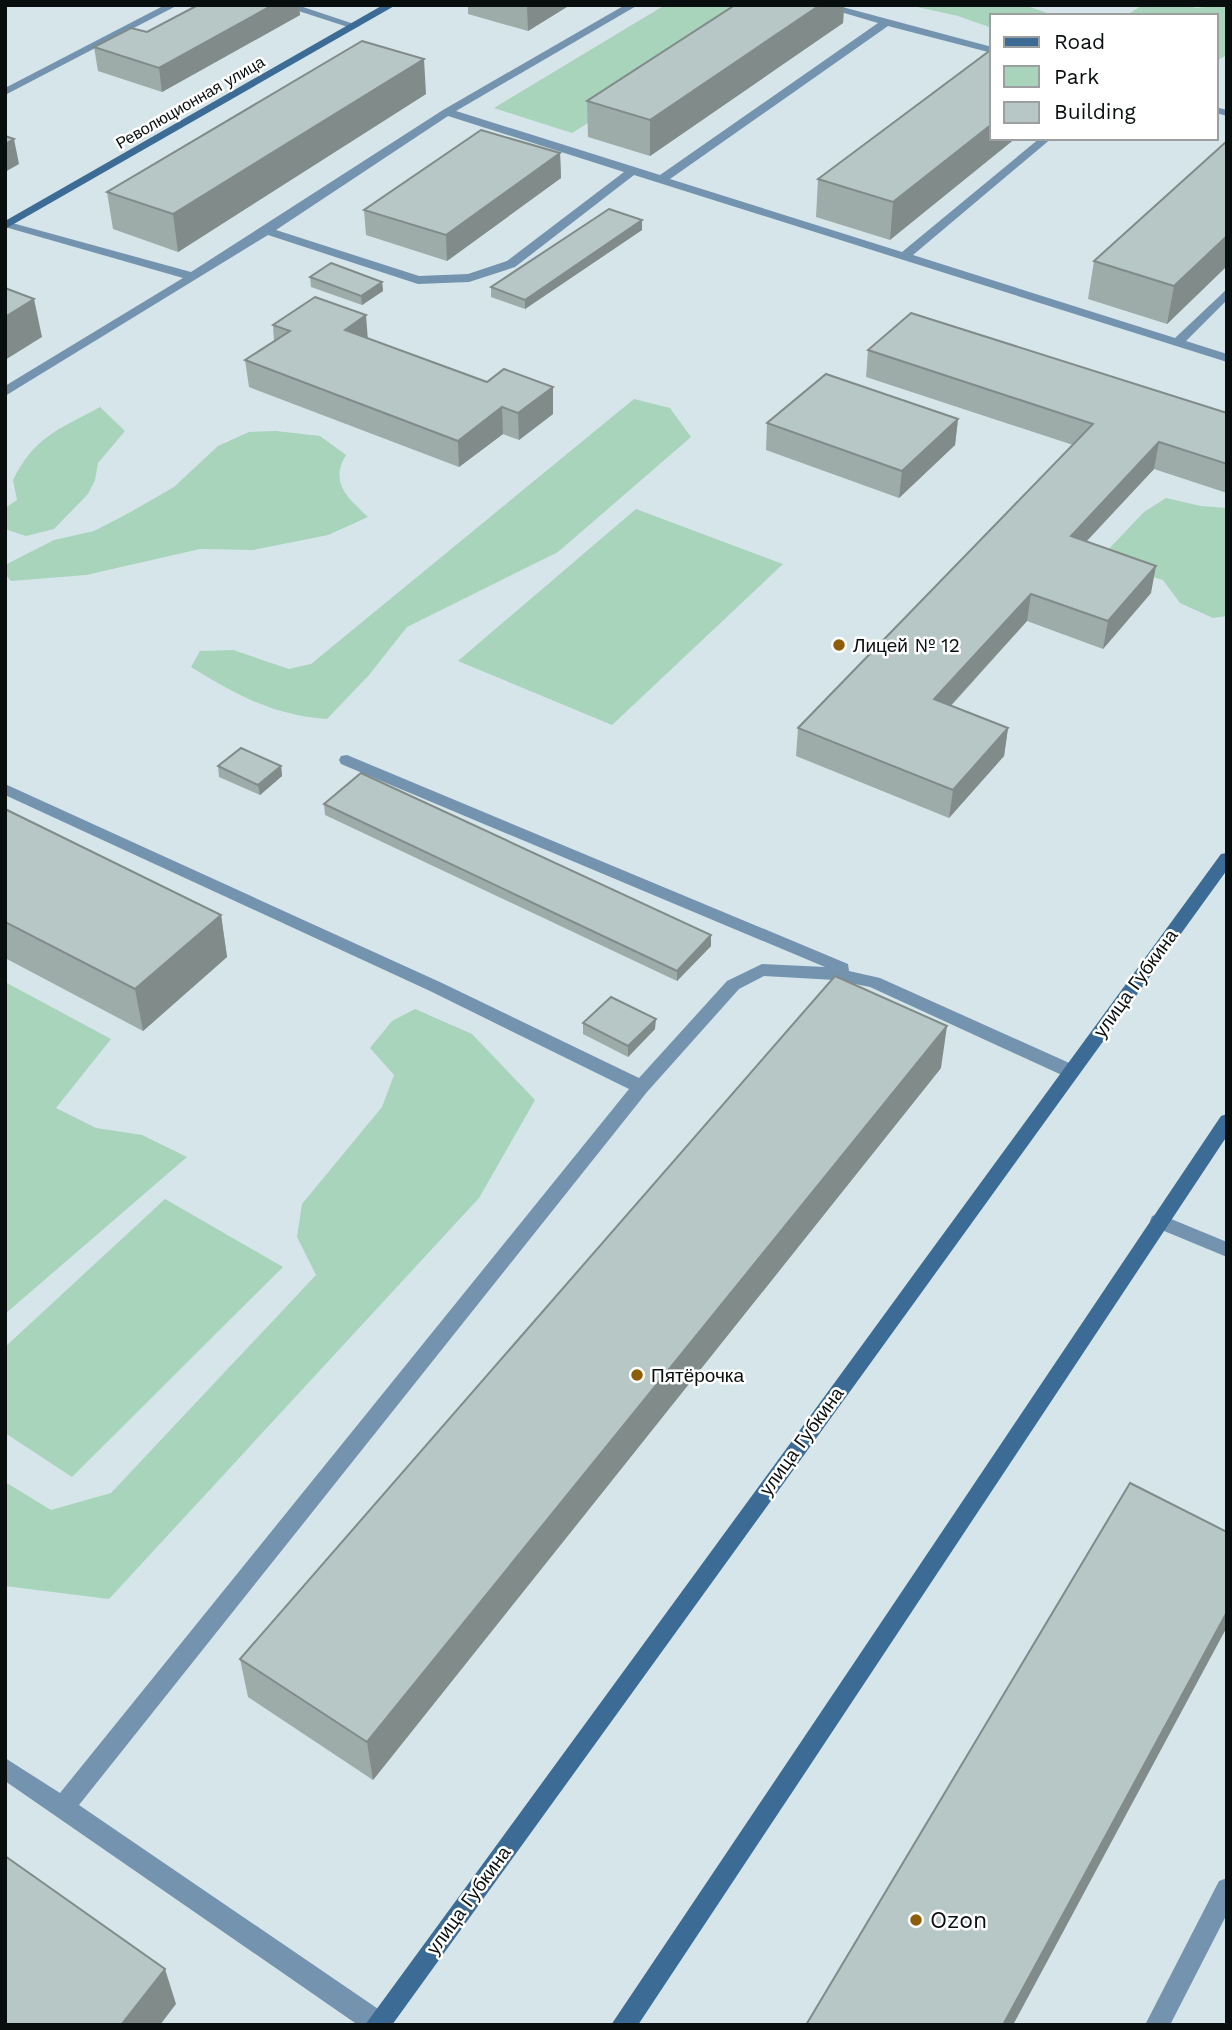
<svg xmlns="http://www.w3.org/2000/svg" width="1232" height="2030" viewBox="0 0 1232 2030" font-family="'Work Sans',sans-serif">
<rect width="100%" height="100%" fill="#d5e5e9"/>
<!-- green -->
<path fill="#a7d4ba" d="M665,5H761L771,8L572,133L494,108Z
M908,5H1024L1056,16H992V28L958,16Z
M1143,5H1197L1194,8L1227,5V55L1216,61V16H1125Z
M634,399L670,408L691,437L558,552L407,627L369,675L327,719C272,715 237,695 191,667L200,651L233,650L289,669L311,664Z
M100,407L125,431L98,463L95,480L88,494L54,529L26,536L5,529V508L17,500L13,480C35,436 58,430 100,407Z
M276,431L320,436L346,455C329,483 348,498 368,517L328,535L253,550L200,549L86,575L11,581L5,574V565L54,540L94,531L127,514L174,487L218,446L249,432Z
M1166,498L1201,506L1227,508V616L1213,618L1180,603L1163,580L1129,570L1105,553L1144,512Z
M636,509L783,564L612,725L458,661Z
M5,982L111,1039L56,1108L96,1128L142,1135L187,1157L5,1314Z
M415,1009L472,1034L535,1100L479,1198L109,1599L5,1586V1482L51,1510L111,1493L316,1275L297,1237L302,1204L382,1107L394,1075L370,1048L392,1021Z
M165,1199L283,1267L72,1477L5,1433V1347Z"/>
<g fill="none" stroke-linecap="round" stroke-linejoin="round">
<!-- lane -->
<path fill="#7393af" fill-rule="evenodd" d="M165,5H178L5,95V88Z
M280,5H297L360,26L351,28Z
M625,5H638L456,111L660,175L878,23L817,5H835L992,47V53L888,26L670,179L902,252L1040,138H1052L913,255L1175,338L1227,289V300L1186,341L1227,354V362L634,175L515,267L469,282L418,284L268,235L5,396V386L183,278L5,227V221L191,272L443,110ZM448,116L624,172L507,261L468,274L419,276L276,230Z
M1216,107L1227,110V116L1216,113Z
M347,755L848,964L849,971L880,978L1076,1066L1079,1071L1076,1076H1064L870,987L835,980L764,976L739,989L647,1092L79,1805L387,2015L390,2025H358L5,1781V1758L60,1793L629,1089L430,991L5,795V784L442,983L639,1078L727,981L762,964L825,967L341,764L339,760L341,756Z
M1159,1214L1227,1242V1257L1152,1226L1150,1221L1152,1216Z
M1227,1878V1914L1170,2025H1145L1219,1881Z"/>
<!-- secondary -->
<path fill="#3c6c95" fill-rule="evenodd" d="M383,5H396L5,229V221Z
M1227,853V870L392,2025H365L1221,854Z
M1227,1114V1136L638,2025H611L1221,1116Z"/>
</g>
<!-- wall -->
<path fill="#9daba9" d="M191,5H299L300,15L162,92L98,71L94,47L147,32L192,8Z
M468,5H570L528,31L468,14Z
M735,5H844L843,23L650,156L588,137L587,101Z
M992,49L890,240L816,217L818,179Z
M426,94L178,252L113,229L107,192Z
M1227,141V266L1167,324L1088,299L1094,261Z
M560,153L561,178L447,261L366,235L364,210Z
M642,230L525,309L491,297V287Z
M310,277L382,282L383,291L362,305L311,287Z
M273,325L368,339L487,382L553,387V414L519,440L503,434L459,467L249,387L245,360L274,341Z
M868,350L1227,413V493L1154,469L1086,542L1151,593L1103,649L1027,621L951,706L1008,728L1004,756L949,818L796,756L798,728L1073,445L866,377Z
M958,419L955,445L899,498L766,450L767,423Z
M218,766H281L282,776L260,795L219,777Z
M324,804L711,935V946L677,981L325,815Z
M5,809L221,915L227,957L143,1031L5,958Z
M583,1023L655,1029L628,1057L583,1034Z
M941,1068L373,1780L248,1697L240,1659Z"/>
<!-- shaded-wall -->
<path fill="#808b8a" d="M273,5H299L300,15L162,92L159,68Z
M527,5H570L528,31Z
M820,5H844L843,23L650,156V120Z
M424,59L426,94L178,252L173,214Z
M992,124V138H1016L890,240L893,202Z
M14,139L19,164L5,172V144Z
M560,153L561,178L447,261L446,235Z
M642,220V230L525,309V300Z
M1227,236V266L1167,324L1174,286Z
M382,282L383,291L362,305L361,296Z
M34,299L42,337L5,360V317Z
M366,315L368,341L345,330Z
M553,387V414L519,440L518,413Z
M502,407L503,434L459,467L458,441Z
M958,419L955,445L899,498L902,471Z
M1159,442L1154,469L1066,563L1071,536Z
M1156,566L1151,593L1103,649L1108,621Z
M1031,594L1027,621L931,727L934,699Z
M1008,728L1004,756L949,818L953,790Z
M281,766L282,776L260,795L258,785Z
M221,915L227,957L143,1031L135,989Z
M711,935V946L677,981V971Z
M656,1019L655,1029L628,1057V1046Z
M947,1026L941,1068L373,1780L367,1742Z
M1227,1612V1627L1013,2025H1003Z
M165,1969L176,2004L160,2025H121Z"/>
<!-- building -->
<path fill="#b7c7c5" stroke="#808b8a" stroke-width="2" d="M198,5H273L159,68L94,47L131,28L147,32Z
M735,5H820L650,120L587,101Z
M362,41L424,59L173,214L107,192Z
M992,49V124L893,202L818,179Z
M481,130L560,153L446,235L364,210Z
M5,136L14,139L5,144Z
M1227,141V236L1174,286L1094,261Z
M609,209L642,220L525,300L491,287Z
M331,263L382,282L361,296L310,277Z
M5,288L34,299L5,317Z
M315,297L366,315L345,330L487,382L504,369L553,387L518,413L502,407L458,441L245,360L290,331L273,325Z
M911,313L1227,413V464L1159,442L1071,536L1156,566L1108,621L1031,594L934,699L1008,728L953,790L798,728L1093,424L868,350Z
M826,374L958,419L902,471L767,423Z
M241,748L281,766L258,785L218,766Z
M361,773L711,935L677,971L324,804Z
M5,809L221,915L135,989L5,922Z
M835,976L947,1026L367,1742L240,1659Z
M611,997L656,1019L628,1046L583,1023Z
M1130,1483L1227,1532V1612L1003,2025H806Z
M5,1856L165,1969L121,2025H5Z"/>
<!-- markers -->
<g fill="#8e5d07" stroke="#fff" stroke-width="2.5">
<circle cx="839" cy="645" r="7"/>
<circle cx="637" cy="1375" r="7"/>
<circle cx="916" cy="1920" r="7"/>
</g>
<g text-anchor="middle" stroke-width="5" stroke-linejoin="round" paint-order="stroke">
<!-- far-street labels -->
<g font-size="16" fill="#080d0e" stroke="#fff">
<text transform="translate(190 102) rotate(-30)" y="6">Революционная улица</text>
</g>
<!-- poi labels -->
<g font-size="19" fill="#080d0e" stroke="#fff" text-anchor="start">
<text x="853" y="652">Лицей № 12</text>
<text x="651" y="1382">Пятёрочка</text>
</g>
<!-- street labels -->
<g font-size="19" fill="#080d0e" stroke="#fff">
<text transform="translate(1135 983) rotate(-54)" y="7">улица Губкина</text>
<text transform="translate(801 1441) rotate(-54)" y="7">улица Губкина</text>
<text transform="translate(468 1900) rotate(-54)" y="7">улица Губкина</text>
</g>
<!-- near-poi labels -->
<g font-size="23" fill="#080d0e" stroke="#fff" text-anchor="start">
<text x="930" y="1928">Ozon</text>
</g>
</g>
<!-- border -->
<rect width="1232" height="2030" fill="none" stroke="#080d0e" stroke-width="14"/>
<!-- legend -->
<rect x="990" y="14" width="228" height="126" fill="#ffffff" stroke="#9c9e9f" stroke-width="2"/>
<rect x="1004" y="37" width="35" height="10" fill="#3c6c95" stroke="#9c9e9f" stroke-width="2"/>
<text x="1054" y="49" font-size="21" fill="#080d0e">Road</text>
<rect x="1004" y="66" width="35" height="21" fill="#a7d4ba" stroke="#9c9e9f" stroke-width="2"/>
<text x="1054" y="84" font-size="21" fill="#080d0e">Park</text>
<rect x="1004" y="102" width="35" height="21" fill="#b7c7c5" stroke="#9c9e9f" stroke-width="2"/>
<text x="1054" y="119" font-size="21" fill="#080d0e">Building</text>
</svg>
